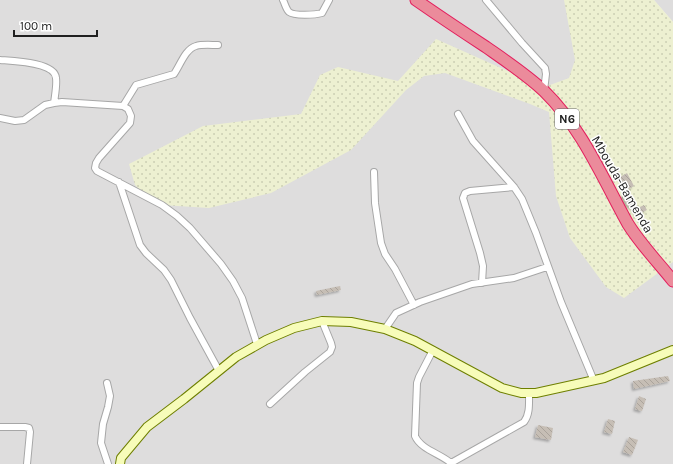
<svg xmlns="http://www.w3.org/2000/svg" width="673" height="464" viewBox="0 0 673 464" font-family="Karla,sans-serif">
<defs>
<pattern id="farmland-dots" width="8" height="8" patternUnits="userSpaceOnUse"><rect width="8" height="8" fill="#edf0d1"/><path d="M2 2h.1M6 6h.1" fill="none" stroke="#cbceb3" stroke-width="1.8" stroke-linecap="round"/></pattern>
<pattern id="building-back-hatch" width="6" height="6" patternUnits="userSpaceOnUse"><rect width="6" height="6" fill="#c6beb5"/><path d="M-1 5l2 2M0 0l6 6M5-1l2 2" fill="none" stroke="#aaa39b"/></pattern>
<filter id="shadow"><feDropShadow dx="-2" dy="2" stdDeviation="1" flood-color="#0004"/></filter>
</defs>
<rect width="100%" height="100%" fill="#f1eee6"/>
<!-- residential -->
<path fill="#dedddd" d="M0,0H651L673,33V464H0Z
M654,0H673V22Z"/>
<!-- farmland -->
<path fill="url(#farmland-dots)" d="M564,0H654L673,22V262L624,298L606,287L570,238L556,196L549,112L530,104L445,73L424,76L406,90L351,150L271,193L209,208L162,205L145,195L135,185L129,164L203,126L301,114L320,75L338,67L398,81L436,39L530,81L550,85L569,78L575,60Z"/>
<!-- building -->
<path fill="url(#building-back-hatch)" filter="url(#shadow)" d="M627,173L634,186L627,190L620,177Z
M626,194L631,197L638,208L644,205L647,210L637,215L633,208L627,205L622,195Z
M340,286L341,290L317,295L316,291Z
M668,376L670,381L634,389L633,381Z
M639,396L646,399L642,411L635,409Z
M608,419L615,421L612,434L604,432Z
M538,425L553,428L551,440L535,437Z
M629,437L638,440L632,455L623,452Z"/>
<g fill="none" stroke-linecap="round" stroke-linejoin="round">
<!-- street casing -->
<g stroke="#a7a7a7" stroke-width="8">
<path id="street" d="M283,0C285,4 286,9 289,12C294,16 315,15 322,13L329,0
M486,0L522,43L545,68L546,74L544,91
M0,60C12,61 55,62 56,78C57,85 55,95 54,103
M123,106L136,85L174,74C180,66 185,49 196,46C202,44 211,45 218,45
M458,114L473,141L514,187L522,199L536,233L561,302L594,381
M0,118L15,121L24,120L45,105L54,103L62,102L123,106L128,109L131,116L130,123L99,158L96,163L95,168L97,171L162,205L177,216L190,228L221,264L233,281L242,298L257,344
M374,172L375,203L381,243L385,254L395,269L414,305
M119,182L140,245L146,253L164,270L171,280L190,318L219,371
M482,283L483,266L480,253L463,198L465,193L470,191L514,187
M385,329L396,313L420,302L472,284L514,278L547,267
M433,350L419,377L417,383L415,436C421,450 442,454 452,464
M107,383L110,396L108,407L103,424L101,443L108,464
M270,404L305,372L330,352L332,347L331,343L322,321
M0,427H25L29,428L30,432L27,464
M451,463L524,422C530,414 529,404 529,393"/>
</g>
<!-- secondary casing -->
<g stroke="#6e7f00" stroke-width="10">
<path id="secondary" d="M120,464L121,458L147,427L184,399L236,357L266,340L294,328L322,321L351,322L385,329L415,341L502,388L521,393H536L604,378L673,350"/>
</g>
<!-- highway casing -->
<g stroke="#e31f5e" stroke-width="13">
<path id="highway" d="M416,0C439,16 463,32 486,47C506,61 527,75 544,91C582,128 603,179 628,224C641,245 658,262 673,281"/>
</g>
<!-- street -->
<use href="#street" stroke="#fff" stroke-width="6"/>
<!-- secondary -->
<use href="#secondary" stroke="#f7fcb9" stroke-width="8"/>
<!-- highway -->
<use href="#highway" stroke="#eb8b9b" stroke-width="11"/>
</g>
<g text-anchor="middle" stroke-width="3" stroke-linejoin="round" paint-order="stroke">
<!-- shield labels -->
<rect fill="#fff" stroke="#636363" stroke-width="1" x="555" y="109" width="24" height="20" rx="3"/>
<g font-size="12" font-weight="bold" fill="#202020">
<text x="567" y="123">N6</text>
</g>
<!-- street labels -->
<g font-size="13" fill="#202020" stroke="#fff">
<text transform="translate(623 184) rotate(60)" y="5">Mbouda-Bamenda</text>
</g>
</g>
<!-- scale -->
<path d="M14 30v6h83v-6" fill="none" stroke="#202020" stroke-width="2"/>
<text x="20" y="30" font-size="12" fill="#202020" stroke="#ffffff" stroke-width="3" paint-order="stroke">100 m</text>
</svg>
